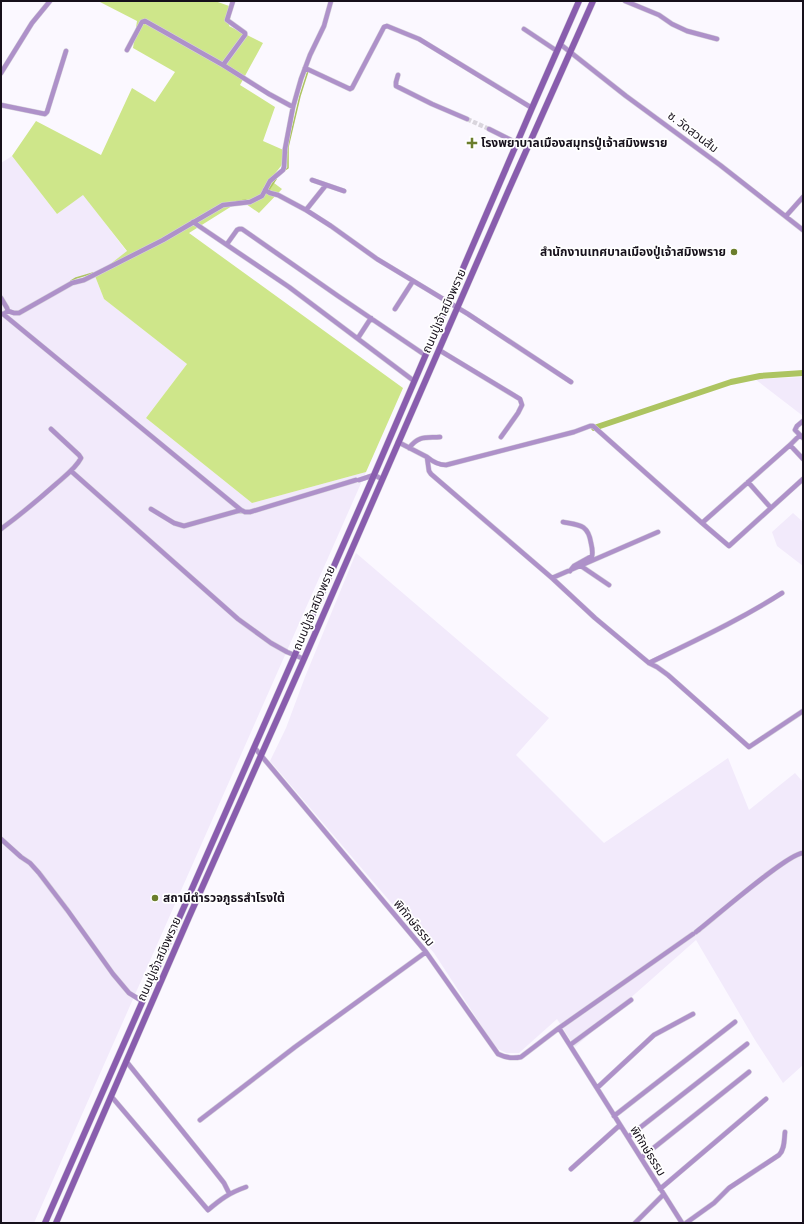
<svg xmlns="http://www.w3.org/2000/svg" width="804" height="1224" viewBox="0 0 804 1224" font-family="'Exo 2','Noto Sans Thai',sans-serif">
<rect width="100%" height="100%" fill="#fbf8ff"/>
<!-- built -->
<path fill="#f2eafb" d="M12,156L57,214L83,194L127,252L95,276L104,299L187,364L146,418L252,503L366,472L34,1223H1V163Z
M803,377V416L755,379Z
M793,513L802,521L803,520V566L777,546L772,532Z
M356,553L549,718L516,755L604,843L728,758L749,810L795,773L803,782V1065L783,1083L755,1040L696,940L575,1047L557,1019L519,1053H506L496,1048L434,953L270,761L286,728L305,677Z"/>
<!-- green -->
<path fill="#cee68a" d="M98,1H215L232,7L229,26L263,43L240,85L275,107L263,141L288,152L281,166L270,180L282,189L259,213L246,204L232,206L189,233L403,388L366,472L252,503L146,418L187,364L104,299L95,276L127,251L83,195L57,214L12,156L36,121L101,155L132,88L155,102L175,72L133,48L137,21Z"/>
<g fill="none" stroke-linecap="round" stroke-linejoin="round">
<!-- stream -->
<path stroke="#adc461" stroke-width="1.5" d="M285,170L288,168V147L300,96L308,71
M268,191L276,179
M234,202L246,200
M71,281L76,278L93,273"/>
<!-- canal -->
<path stroke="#adc461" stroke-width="6" d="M594,428L731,382L760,376L803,373"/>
<!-- minor-tunnel -->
<path stroke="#d9d5dd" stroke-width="4.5" stroke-dasharray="4.5 2" stroke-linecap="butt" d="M467,119L489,129"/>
<!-- minor casing -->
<g stroke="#d6d3db" stroke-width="5.5">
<path id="minor" d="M233,1L227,20L245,33V35L223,65L269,94L293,107
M625,1L659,15L672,24L687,31L717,39
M524,29L557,51
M560,44L626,96L720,165L803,230
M127,50L142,22L145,21L223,65
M305,68L350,89L352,88L384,27L387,26L419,39L532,108
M1,73L32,23L50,1
M398,75L396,82V86L432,104L467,119
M1,105L45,114L47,112L66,51
M489,129L527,148
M312,180L344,191
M326,185L306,210L331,226L377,259L468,314L571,382
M265,190L270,193L278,195L306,210
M786,216L803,197
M193,222L289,287L414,381
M227,244L237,230L239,229H242L338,296L425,355
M1,298L7,308L8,311L5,313
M395,309L413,281
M8,311L14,313H19L72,283L84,280L163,240L223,205L250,202L262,196L270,181L283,170L284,167L285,149L293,107L301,79L310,55L324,26L331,1
M3,314L241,510L245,512H250L356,480
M358,338L371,318
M439,350L520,399L522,405L518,413L501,437
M803,421L797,426L795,430L803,438
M398,442L427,457L429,471L431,474L552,578L595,618L649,663L657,667L668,675L749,747L803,711
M790,445L803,459
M409,448C419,435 426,438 440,437
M427,457C433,462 438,465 446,465L574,432L590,426H593L702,523L729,546L803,479
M71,471L238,619L271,643L287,652L304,659
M359,480L374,475L382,479
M748,482L771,508
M151,509L174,523L184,526L241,510
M563,522C579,525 588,524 591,543C592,547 593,551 592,556L574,566L570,571
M702,523L790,445L800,435
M1,529C20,515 38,500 56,484C65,476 76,468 81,458L79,455L51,429
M581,566L609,585
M552,578L658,532
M649,663C694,641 740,620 782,593
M254,747L426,952L498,1054C506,1058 512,1059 521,1057L559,1028L682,1223
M1,839L21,857L30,863L39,873L68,911L113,974L129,993L142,1001
M696,932C713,919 788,853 803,853
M559,1028L693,934
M570,1045L631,1000
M126,1061L213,1169L224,1183L229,1193
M597,1088L654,1035L693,1014
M111,1096L208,1210C221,1199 229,1193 246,1187
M614,1116L735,1022
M200,1120L295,1047L426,952
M628,1137L747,1044
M641,1158L749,1072
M571,1169L620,1125
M660,1189L766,1099
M635,1223L663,1195
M686,1223L714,1203L729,1188L779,1155C785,1149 784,1140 785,1132"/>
</g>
<!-- secondary casing -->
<g stroke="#d6d3db" stroke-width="7">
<path id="secondary" d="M45,1223L374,475L532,108L579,1
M56,1223L189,917L304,659L510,187L593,1"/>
</g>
<!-- minor -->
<use href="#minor" stroke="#ae91c9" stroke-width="4.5"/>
<!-- secondary -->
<use href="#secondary" stroke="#895dae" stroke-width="6"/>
</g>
<!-- markers -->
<g fill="#6b7d2c" stroke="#fff" stroke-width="1.5">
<path d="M470 137h4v4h4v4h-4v4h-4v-4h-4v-4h4z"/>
<circle cx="734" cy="252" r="4"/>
<circle cx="155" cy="898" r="4"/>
</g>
<g text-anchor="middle" stroke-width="3.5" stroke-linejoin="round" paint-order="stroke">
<!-- street labels -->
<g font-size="12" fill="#16101b" stroke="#fff">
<text transform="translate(693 132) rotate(37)" y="4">ซ. วัดสวนส้ม</text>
<text transform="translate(444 311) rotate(-66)" y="4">ถนนปู่เจ้าสมิงพราย</text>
<text transform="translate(314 608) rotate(-67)" y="4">ถนนปู่เจ้าสมิงพราย</text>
<text transform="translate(414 923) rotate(50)" y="4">พิทักษ์ธรรม</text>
<text transform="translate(159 959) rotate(-66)" y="4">ถนนปู่เจ้าสมิงพราย</text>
<text transform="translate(648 1151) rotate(58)" y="4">พิทักษ์ธรรม</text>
</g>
<!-- poi labels -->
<g font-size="12" font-weight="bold" fill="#16101b" stroke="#fff" text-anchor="start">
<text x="481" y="147">โรงพยาบาลเมืองสมุทรปู่เจ้าสมิงพราย</text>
<text x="726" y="256" text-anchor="end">สำนักงานเทศบาลเมืองปู่เจ้าสมิงพราย</text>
<text x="163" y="902">สถานีตำรวจภูธรสำโรงใต้</text>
</g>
</g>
<!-- border -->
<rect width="804" height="1224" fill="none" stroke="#16101b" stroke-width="4"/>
</svg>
